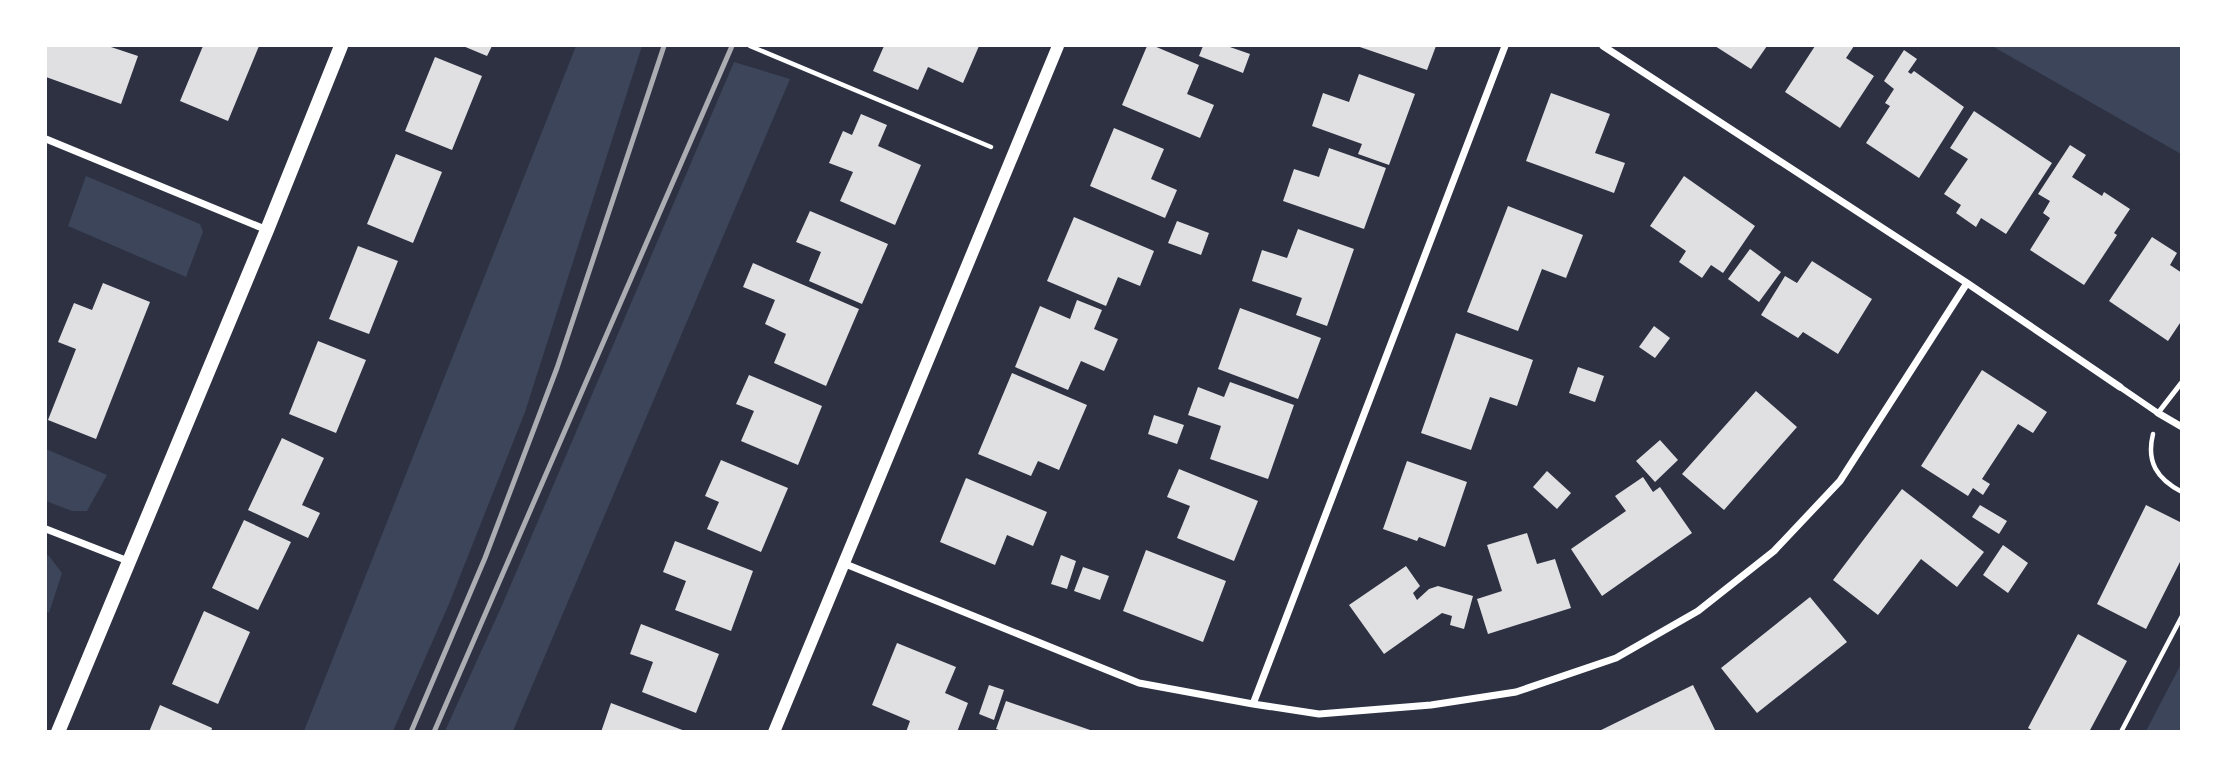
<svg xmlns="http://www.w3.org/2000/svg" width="2227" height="777" viewBox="0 0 2227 777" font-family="'Roboto Condensed',sans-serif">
<rect width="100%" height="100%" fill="#2d3142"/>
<!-- green -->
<path fill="#3c4559" d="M576,46H642L525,412L449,604L393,731H304Z
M1992,46H2181V154Z
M734,62L790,79L513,731H445L503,603Z
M86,176L200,224L203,232L186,277L68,226Z
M46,449L107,475L87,511H72L46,501Z
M46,554L49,556L62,573L49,613L46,611Z
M2181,664V731H2146Z"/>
<!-- building -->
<path fill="#e0e0e3" d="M46,46H108L138,56L121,104L46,77Z
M203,46H259L228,121L180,101Z
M463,46H492L487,56Z
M884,46H979L963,83L928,67L918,90L873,71Z
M1147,46H1154L1199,65L1187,94L1214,105L1200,138L1122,105Z
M1203,46H1227L1250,54L1243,73L1199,56Z
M1357,46H1436L1427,70Z
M1715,46H1767L1751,69Z
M1815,46H1854L1846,58L1874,76L1840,128L1785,92Z
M1904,50L1917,59L1908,72L1911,74L1914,71L1964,107L1919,178L1866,143L1890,106L1885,103L1894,89L1884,81Z
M435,57L482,76L452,150L405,131Z
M1359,74L1415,94L1389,165L1358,154L1362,144L1312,126L1323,93L1349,102Z
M1551,93L1610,114L1595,153L1625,163L1614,193L1526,161Z
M1974,111L2052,163L2006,234L1981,218L1976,227L1956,213L1961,205L1944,194L1968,159L1950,148Z
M861,114L887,125L878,146L921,165L895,225L840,201L853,172L829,163L843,131L852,135Z
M1114,128L1164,149L1151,179L1177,190L1165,218L1090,186Z
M2070,145L2086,155L2072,177L2102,196L2104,192L2130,209L2114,233L2117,235L2084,285L2030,250L2050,218L2043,213L2050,201L2038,194Z
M1329,148L1386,168L1364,229L1283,201L1294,169L1319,177Z
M396,154L442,172L413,243L367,224Z
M1684,176L1755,226L1723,273L1711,265L1702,278L1679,262L1686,251L1650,226Z
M1508,206L1583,235L1566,278L1542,269L1518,331L1467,312Z
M810,211L888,244L862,304L809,281L821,252L796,242Z
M1074,217L1154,251L1140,286L1118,277L1106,306L1047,281Z
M1177,221L1209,233L1201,255L1168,243Z
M1298,229L1354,249L1327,326L1296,315L1302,298L1252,281L1262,250L1287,258Z
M2152,237L2177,253L2170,265L2182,273V320L2168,341L2109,301Z
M358,246L398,261L369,334L329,319Z
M1750,249L1781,272L1759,302L1728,279Z
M1812,261L1872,299L1838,354L1803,332L1798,338L1761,315L1785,276L1797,283Z
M753,263L859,309L826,386L774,363L786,334L765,324L775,300L743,287Z
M103,283L150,302L96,439L48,420L76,349L58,342L74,303L92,310Z
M1077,300L1102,310L1094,329L1118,339L1104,371L1081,361L1068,390L1015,367L1040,306L1070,319Z
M1240,308L1321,338L1298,399L1218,369Z
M1654,326L1670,338L1655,358L1639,347Z
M1456,333L1533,360L1517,406L1490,397L1471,450L1421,433Z
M318,341L366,360L336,433L289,414Z
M1578,367L1604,376L1595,402L1569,393Z
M1982,370L2047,412L2033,433L2018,424L1982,479L1990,484L1983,495L1973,488L1968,496L1921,466Z
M1012,373L1087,405L1059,470L1038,461L1031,476L978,454Z
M749,375L822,406L798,465L741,441L754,411L736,404Z
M1230,382L1294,405L1268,479L1210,459L1221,426L1188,415L1198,387L1224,397Z
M1756,391L1797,427L1724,510L1682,474Z
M1154,415L1184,425L1177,444L1148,434Z
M282,438L324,458L302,505L320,513L308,538L248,510Z
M1660,440L1678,460L1655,482L1636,461Z
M721,460L788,488L761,552L707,529L719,502L705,496Z
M1407,461L1467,482L1445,547L1419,537L1417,541L1383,529Z
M1179,469L1258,501L1234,561L1177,538L1190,506L1167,497Z
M1547,471L1571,493L1557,509L1533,487Z
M1643,477L1653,492L1660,487L1692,533L1602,596L1571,549L1626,511L1615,496Z
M966,478L1047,512L1033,546L1007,535L995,565L940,542Z
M1902,489L1984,552L1957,587L1921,559L1878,615L1833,580Z
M1980,505L2007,521L1999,534L1972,517Z
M2146,505L2182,523V558L2146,629L2097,604Z
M244,520L291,542L258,610L212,588Z
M1527,533L1537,564L1555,559L1571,608L1488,634L1477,599L1502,591L1487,545Z
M675,541L753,571L731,631L675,610L686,581L663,572Z
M2003,545L2028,563L2008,593L1983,575Z
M1146,550L1226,581L1203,642L1123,611Z
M1061,555L1076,561L1067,589L1051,584Z
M1406,566L1420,586L1413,593L1417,600L1429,589L1438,586L1473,596L1464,629L1450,625L1452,616L1442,613L1384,654L1349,605Z
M1083,567L1109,576L1100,600L1074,591Z
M1810,597L1847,642L1757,713L1721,668Z
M204,611L250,632L218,704L172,684Z
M641,624L719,654L696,713L642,692L653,662L630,654Z
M2078,634L2127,661L2089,732H2035L2028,728Z
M897,643L956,667L945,693L968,703L957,732H906L910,721L872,705Z
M989,685L1004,690L994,720L979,714Z
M1693,685L1716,732H1597Z
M1006,701L1093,731V732H1005L996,729Z
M611,703L685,731V732H601Z
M160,705L212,728L211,732H149Z"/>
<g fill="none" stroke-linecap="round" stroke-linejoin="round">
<!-- path -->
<path stroke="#fff" stroke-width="4.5" d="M750,46L991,147
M2153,434C2146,462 2157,479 2182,492
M2121,732L2182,616"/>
<!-- service -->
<path stroke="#fff" stroke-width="5" d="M2158,413L2182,382"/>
<!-- pedestrian -->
<path stroke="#fff" stroke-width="6" d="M2120,387L2158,413"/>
<!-- minor -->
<path stroke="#fff" stroke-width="7" d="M1603,46L1967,283L2120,387
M46,139L267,230
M2158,413L2182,427
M46,529L128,561
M843,563L1139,683L1253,704L1319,714L1431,705L1516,692L1616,658L1698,611L1774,551L1840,481L1967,283
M1253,704L1505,46"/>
<!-- tertiary -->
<path stroke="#fff" stroke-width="12" d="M774,732L1058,46"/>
<!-- secondary -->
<path stroke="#fff" stroke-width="14" d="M58,732L267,230L341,46"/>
<!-- rail -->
<path stroke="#abadb3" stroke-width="5" d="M411,732L485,558L557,368L664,46
M434,732L732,46"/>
</g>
<!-- border -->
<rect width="2227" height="777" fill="none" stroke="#ffffff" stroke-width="94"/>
</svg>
